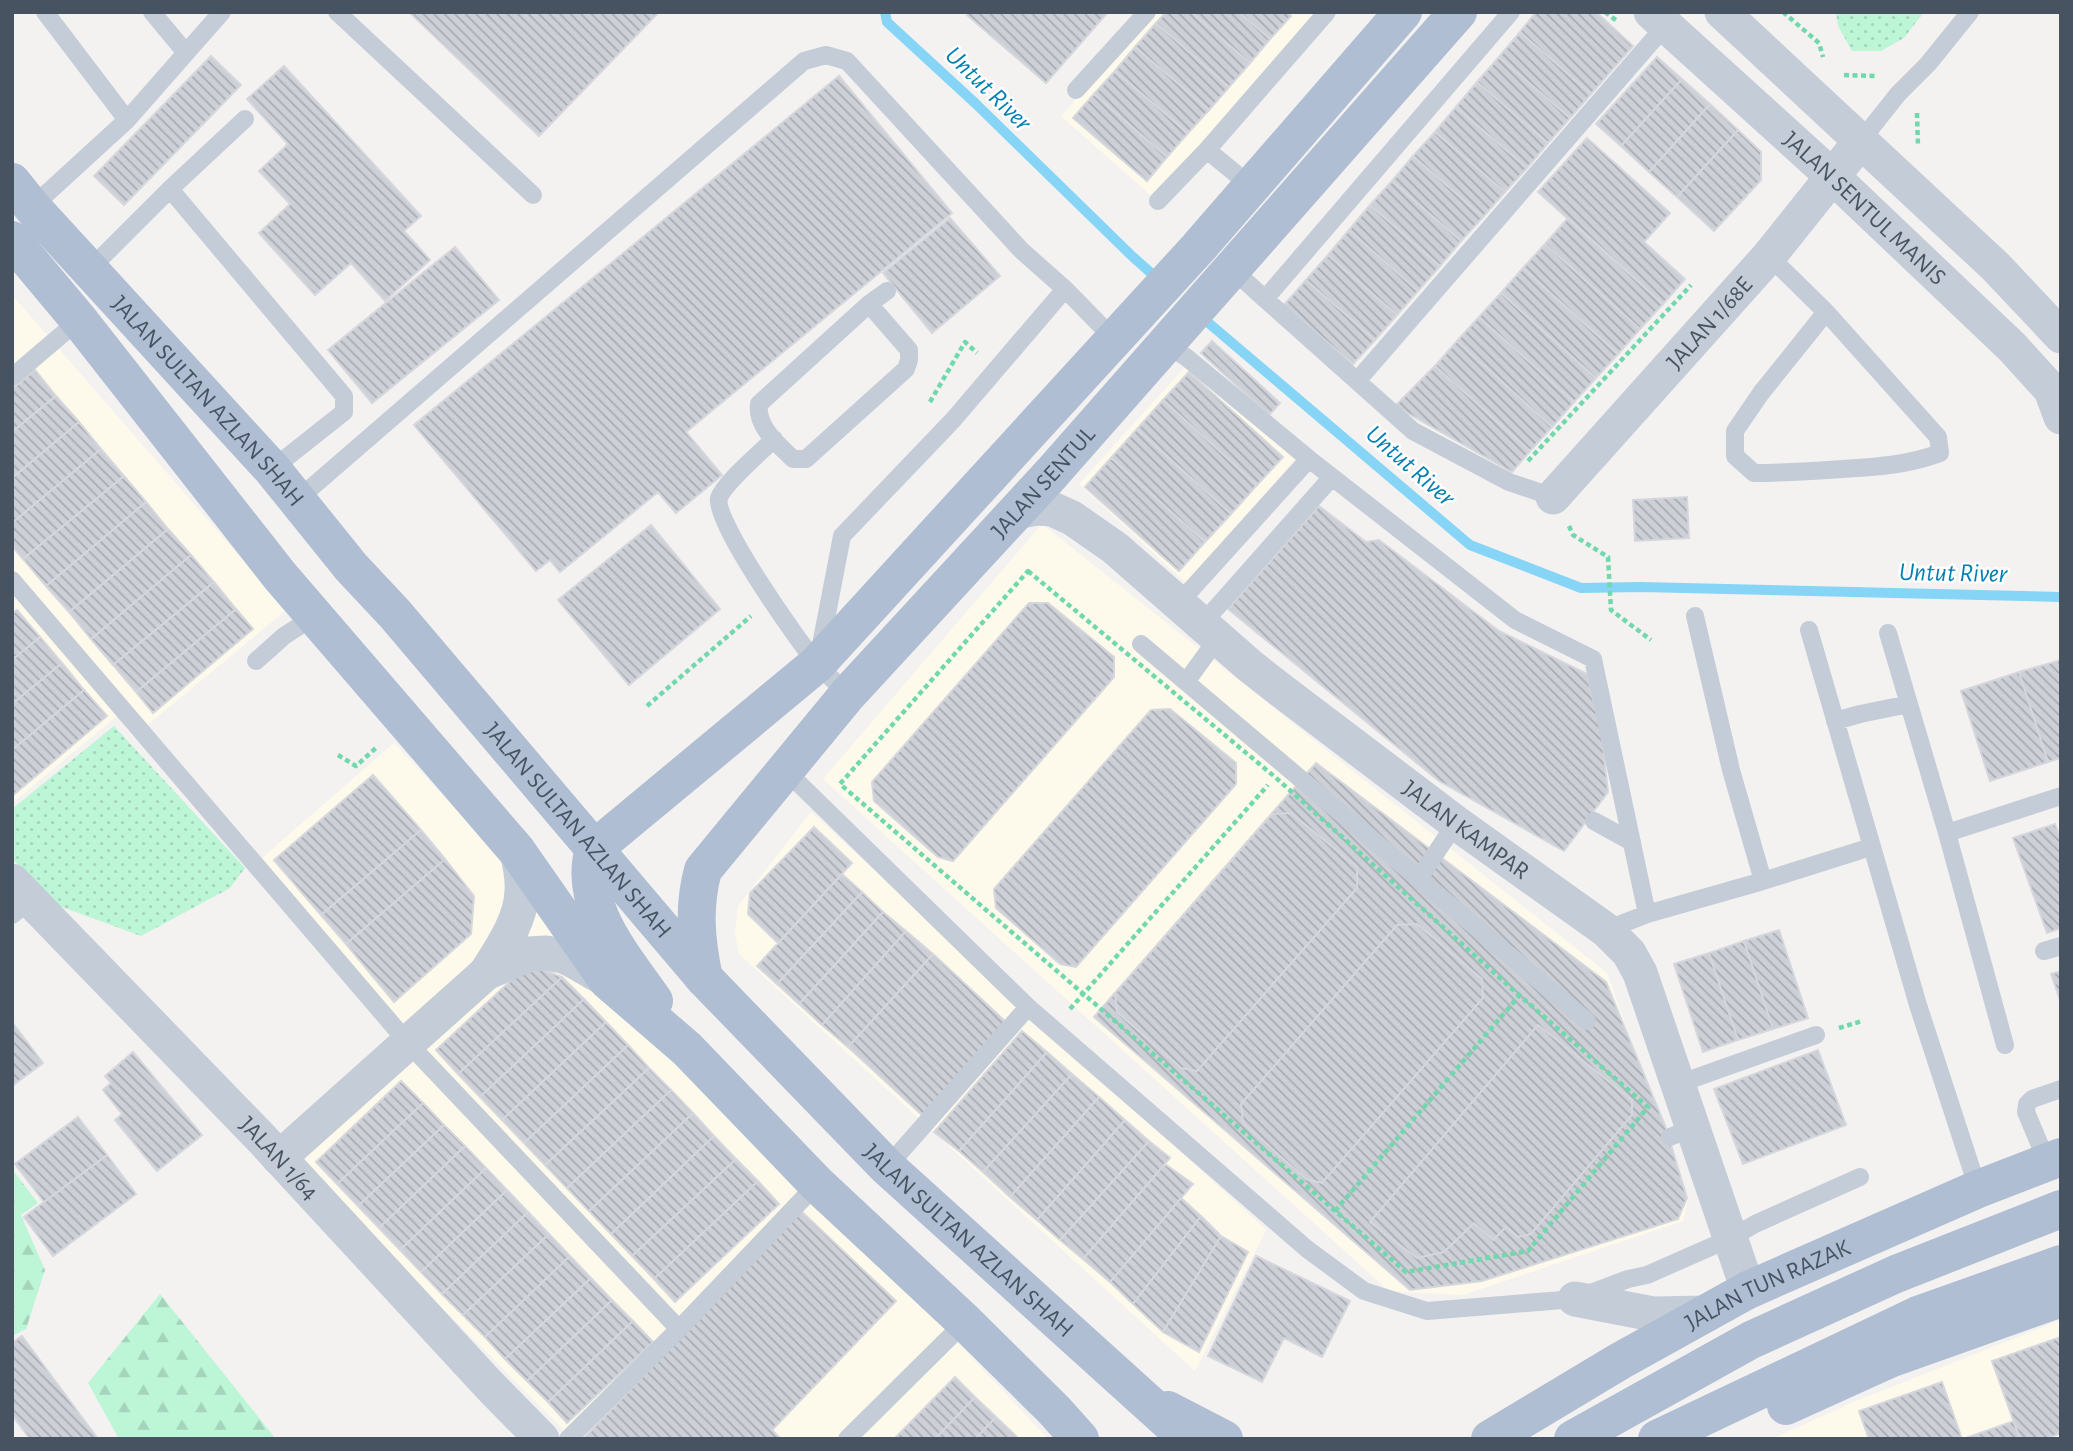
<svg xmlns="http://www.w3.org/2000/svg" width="2073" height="1451" viewBox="0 0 2073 1451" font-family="'Alegreya Sans',sans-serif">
<defs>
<pattern id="grass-dots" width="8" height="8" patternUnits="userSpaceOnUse" patternTransform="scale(1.75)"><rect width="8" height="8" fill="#bdf5d7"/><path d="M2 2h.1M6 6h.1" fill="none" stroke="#a4d4bb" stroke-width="1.8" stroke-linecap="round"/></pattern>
<pattern id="forest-firs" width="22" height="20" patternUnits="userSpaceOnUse" patternTransform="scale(1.75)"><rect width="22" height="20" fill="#bdf5d7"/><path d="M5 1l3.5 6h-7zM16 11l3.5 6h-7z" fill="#a4d4bb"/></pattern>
<pattern id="building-back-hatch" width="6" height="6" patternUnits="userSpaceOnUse" patternTransform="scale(1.75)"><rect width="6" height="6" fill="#cdd0d7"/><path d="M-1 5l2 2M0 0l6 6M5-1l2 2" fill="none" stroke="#a8abb2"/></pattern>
</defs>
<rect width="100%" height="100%" fill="#f4f2f1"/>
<!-- commercial -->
<path fill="#fefaeb" d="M1156,12H1337L1270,91L1164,207L1061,116Z
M12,295L286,610L133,737L117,716L12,803Z
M1186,366L1296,458L1186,583L1079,484Z
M1042,524L1607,973L1688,1200L1683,1221L1463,1295L1389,1291L823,779Z
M394,743L1048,1439H573L277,1142L408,1029L262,858Z
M811,812L1266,1230L1195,1371L739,954L735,932L738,906Z
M2061,1320V1439H1772L1849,1404Z"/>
<!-- grass -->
<path fill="url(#grass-dots)" d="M1836,12H1924L1904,38L1881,51H1852L1838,26Z
M114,726L245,868L230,888L141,936L51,903L12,858V809Z"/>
<!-- forest -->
<path fill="url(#forest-firs)" d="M12,1169L38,1203L21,1215L45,1270L26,1329L12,1336Z
M160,1294L276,1439H119L88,1383Z"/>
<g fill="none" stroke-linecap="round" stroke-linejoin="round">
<!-- stream -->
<path stroke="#86d5f6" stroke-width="10" d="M885,12L887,22L975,103L1133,257L1160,281
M1198,314L1470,545L1581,588L1641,587L2061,597"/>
</g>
<!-- building -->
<path fill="url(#building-back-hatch)" stroke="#d5d7dd" stroke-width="2" d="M409,12H659L539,136Z
M969,12H1108L1046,83L967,15Z
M1166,12H1191L1250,63L1229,87L1156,23Z
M1191,12H1239L1270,39L1250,63Z
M1239,12H1287L1291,16L1270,39Z
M1536,12H1596L1633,46L1591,94L1520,32Z
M1156,23L1229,87L1209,110L1135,47Z
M1520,32L1591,94L1570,118L1499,57Z
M1135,47L1209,110L1188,133L1115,71Z
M211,56L241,85L124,205L94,176Z
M1499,57L1570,118L1548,143L1477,82Z
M1657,57L1682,79L1621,146L1596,124Z
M284,66L421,216L404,231L430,260L385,301L351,263L315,295L259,233L290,204L259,171L288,144L247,99Z
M1115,71L1188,133L1167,157L1094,94Z
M839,76L952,213L686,432L722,475L676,513L658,492L560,572L550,560L536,571L414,425Z
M1682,79L1710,104L1649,172L1621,146Z
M1477,82L1548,143L1527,168L1456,107Z
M1094,94L1167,157L1147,181L1073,118Z
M1710,104L1738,130L1677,197L1649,172Z
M1456,107L1527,168L1505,192L1435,132Z
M1738,130L1761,152V180L1714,231L1677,197Z
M1435,132L1505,192L1483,217L1413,156Z
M1587,138L1670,213L1644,242L1685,279L1663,304L1538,192Z
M1413,156L1483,217L1461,241L1392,181Z
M1392,181L1461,241L1440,266L1370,205Z
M1370,205L1440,266L1418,291L1349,230Z
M950,218L1000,276L932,333L883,273Z
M1568,218L1663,304L1640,329L1545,244Z
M1349,230L1418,291L1397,315L1328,255Z
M1545,244L1640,329L1618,354L1523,268Z
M455,247L499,300L372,403L328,350Z
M1328,255L1397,315L1375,340L1306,280Z
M1523,268L1618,354L1596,378L1501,293Z
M1306,280L1375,340L1353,364L1284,305Z
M1501,293L1596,378L1574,402L1479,317Z
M1479,317L1574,402L1552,427L1457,341Z
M1212,341L1280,403L1269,415L1201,353Z
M1457,341L1552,427L1530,451L1435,366Z
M1435,366L1530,451L1512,472L1395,406Z
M35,370L56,396L12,432V389Z
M1189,372L1283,457L1257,485L1163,400Z
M56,396L79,422L12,478V432Z
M1163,400L1257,485L1231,514L1137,429Z
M79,422L101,449L12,523V478Z
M1137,429L1231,514L1205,542L1111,458Z
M101,449L124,476L23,559L12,546V523Z
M1111,458L1205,542L1179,571L1085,487Z
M124,476L146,502L46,586L23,559Z
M1687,497L1689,538L1635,541L1633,500Z
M146,502L168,529L69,612L46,586Z
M1319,506L1366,542L1379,540L1499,631L1587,674L1602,737L1608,792L1564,851L1439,781L1228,609Z
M651,525L720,609L629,685L558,600Z
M168,529L191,555L91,639L69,612Z
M191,555L214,582L113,665L91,639Z
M214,582L236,609L136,692L113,665Z
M1029,603H1048L1114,657V677L953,861L938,857L874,801L872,782Z
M236,609L253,629L153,713L136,692Z
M17,610L40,637L12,660V614Z
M40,637L62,663L12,704V660Z
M2061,660V758L2048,762L2019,672Z
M62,663L84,690L12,750V704Z
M2019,672L2048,762L1990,781L1961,691Z
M84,690L107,716L12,796V750Z
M1170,709L1236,763V784L1076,967L1060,964L996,908L994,889L1151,710Z
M1316,763L1606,982L1666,1128L1687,1198L1678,1219L1482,1281L1410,1290L1094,1017Z
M373,775L421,830L321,915L274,860Z
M1291,813L1357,867V888L1197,1071L1181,1068L1117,1012L1115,993L1272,814Z
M2055,824L2061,839V928L2047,933L2013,838Z
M814,827L852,863L778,943L748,914L750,893Z
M421,830L445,859L346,944L321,915Z
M445,859L474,896L471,934L394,1002L346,944Z
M842,874L862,892L777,984L757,966Z
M862,892L883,912L799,1004L777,984Z
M883,912L906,931L822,1025L799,1004Z
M1417,924L1482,979L1483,998L1322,1183L1306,1179L1243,1123L1241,1104L1397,925Z
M1779,930L1808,1018L1773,1029L1744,941Z
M906,931L933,954L848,1047L822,1025Z
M1744,941L1773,1029L1738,1040L1709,953Z
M1709,953L1738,1040L1703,1052L1674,964Z
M933,954L1007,1023L922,1115L848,1047Z
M541,969L562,977L458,1074L436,1050L518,974Z
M2061,971V1003L2051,974Z
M562,977L584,999L480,1097L458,1074Z
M584,999L606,1022L502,1120L480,1097Z
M12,1022L43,1063L12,1086Z
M606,1022L628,1045L524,1143L502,1120Z
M1538,1025L1632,1100V1115L1531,1234L1518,1237L1506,1227L1493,1240L1474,1223L1444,1252L1417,1258L1370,1222Z
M1022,1031L1047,1052L959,1151L934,1132Z
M628,1045L649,1068L545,1165L524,1143Z
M1818,1050L1846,1125L1743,1164L1714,1089Z
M133,1052L202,1135L157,1171L115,1120L122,1114L103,1090L111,1083L105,1076Z
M1047,1052L1072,1074L983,1172L959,1151Z
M649,1068L671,1090L567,1188L545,1165Z
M1072,1074L1099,1097L1010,1197L983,1172Z
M401,1081L423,1103L337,1184L316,1162Z
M671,1090L693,1113L589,1211L567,1188Z
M1099,1097L1125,1120L1037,1220L1010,1197Z
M423,1103L444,1125L358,1206L337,1184Z
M693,1113L714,1136L611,1234L589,1211Z
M78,1117L107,1155L44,1202L15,1164Z
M1125,1120L1149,1141L1060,1240L1037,1220Z
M444,1125L465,1146L379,1228L358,1206Z
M714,1136L736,1159L632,1256L611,1234Z
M1149,1141L1170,1158L1083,1259L1060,1240Z
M465,1146L486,1168L400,1250L379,1228Z
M107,1155L136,1194L53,1256L24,1217Z
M736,1159L758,1181L654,1279L632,1256Z
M1165,1164L1193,1184L1110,1282L1083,1259Z
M486,1168L507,1190L421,1272L400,1250Z
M758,1181L779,1204L675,1302L654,1279Z
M507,1190L528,1212L442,1294L421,1272Z
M1181,1198L1201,1216L1133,1304L1110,1282Z
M801,1211L896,1301L772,1430L781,1439H583Z
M528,1212L549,1234L463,1315L442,1294Z
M1201,1216L1221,1236L1163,1332L1133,1304Z
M549,1234L570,1256L485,1337L463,1315Z
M1221,1236L1248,1252L1199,1352L1163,1332Z
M570,1256L591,1278L505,1359L485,1337Z
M1256,1256L1350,1301L1322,1357L1284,1338L1262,1382L1208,1356Z
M591,1278L612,1300L527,1381L505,1359Z
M612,1300L633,1321L548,1402L527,1381Z
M633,1321L653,1342L567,1423L548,1402Z
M22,1336L98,1439H30L12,1415V1343Z
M2061,1337V1433L2046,1439H2020L1992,1361Z
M955,1377L975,1397L935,1439H894Z
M1942,1382L1962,1439H1869L1859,1411Z
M975,1397L996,1417L975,1439H935Z
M996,1417L1017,1437L1015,1439H975Z
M2014,1421L2020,1439H1963Z"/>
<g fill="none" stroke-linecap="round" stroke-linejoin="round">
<!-- path -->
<path stroke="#71d7ad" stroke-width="4.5" stroke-dasharray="5 3.5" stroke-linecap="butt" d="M1605,12L1617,21
M1783,12L1819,43L1823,57
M1844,75L1875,76
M1917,113L1918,147
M930,402L965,342L977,353
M1528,461L1691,285
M1569,526L1573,535L1608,557L1611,610L1651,640
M1028,571L1275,777L1519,995L1648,1107L1528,1251L1406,1272L840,784Z
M647,706L751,616
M338,755L356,766L377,747
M1070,1009L1268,785
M1839,1028L1862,1021
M1335,1211L1519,996"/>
<!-- lane -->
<path stroke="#c4ccd7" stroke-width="18" d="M45,12L127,120
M152,12L186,53
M337,12L533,195
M1076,90L1147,12
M1860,142L1898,94L1928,64L1970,12
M1207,150L1252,187
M170,189L344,396V412L272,469
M1158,201L1207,150L1327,12
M32,207L127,120L222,12
M1769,256L1826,312L1938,437L1940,453C1908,465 1876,467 1842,469C1813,471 1783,473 1754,473L1735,456V431L1761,393L1826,312
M1232,269L1265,299L1511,12
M89,270L170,189L245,119
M1265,299L1413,431L1509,482L1553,497
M869,304L759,404C756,427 778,444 793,459H806L906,369L909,360V350L869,304L887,291
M1164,344L1186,357L1309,459L1178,604
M12,377L79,320
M1357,381L1666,25
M774,439C761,452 724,483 719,498C713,521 799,642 817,664C827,675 838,684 848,694
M1309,459L1515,620L1593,659L1647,914
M297,500L804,61L826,55L847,61L1022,251L1065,289L1114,339
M12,580L408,1043L679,1329
M1695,616L1731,770L1763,881
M1202,624L1332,477
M1809,630L1918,1005L1978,1189
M1888,633L1947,833L2005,1045
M1141,644L1587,1021
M820,650L842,536L953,420L1065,289
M256,661L284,636L315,616
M1186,682L1218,638
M1835,721L1860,714L1909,704
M785,770L1028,1007L1307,1249L1364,1291L1427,1311L1575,1299L1628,1279L1647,1275L1731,1238L1755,1224L1860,1177
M1594,821L1632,842
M1947,833L2061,796
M1419,878L1456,823
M12,915L30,900
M1606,930L1647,914L1763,881L1871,847
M2044,951L2061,946
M1678,1084L1816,1035
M1670,1137L1692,1128
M2047,1162L2026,1112L2027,1104L2032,1099L2061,1089
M887,1167L1028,1007
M568,1439L679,1329L817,1184
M847,1439L965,1322"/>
<!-- street -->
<g stroke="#c4ccd7" stroke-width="35">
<path id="s1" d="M1651,12L1833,177L2012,347L2051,390L2061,417"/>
<path d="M1722,12L1995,266L2061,336"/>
<path id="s2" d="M1553,497L1769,256L1860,142"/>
<path id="s3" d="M1015,512L1037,508L1052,509L1072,518L1115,548L1250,666L1282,691L1456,823L1606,930L1629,953L1640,973L1748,1290"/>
<path id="s4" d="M12,881L262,1139L489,1385L542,1439"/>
<path d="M486,973C501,949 521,921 522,891C523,878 520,864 517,851"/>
<path d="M279,1158L486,973L529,954L546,953L563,956L572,960L607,980"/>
<path d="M1575,1299L1653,1314L1706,1313"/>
</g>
<!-- primary -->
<g stroke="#afbed3" stroke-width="38">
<path id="s5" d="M12,182L32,207L272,469L351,567L395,614L704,978L887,1167L1188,1439"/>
<path d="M12,240L79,320L280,576L517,851L607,980L687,1049L817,1184L965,1322L1054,1410L1080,1439"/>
<path d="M594,849L817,664L1198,248L1403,12"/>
<path d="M594,849C577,906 624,957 654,1001"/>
<path id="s6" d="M704,978C696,941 693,907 703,870L848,694L1052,473L1458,12"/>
<path d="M1786,1406L1892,1358L2061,1298"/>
<path d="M1168,1410L1224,1439"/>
<path id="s7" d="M1490,1439L1620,1361L1748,1290L1978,1189L2061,1157"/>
<path d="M1573,1439L1751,1340L1896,1274L2061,1209"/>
<path d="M1657,1439L1918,1315L2061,1264"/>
</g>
</g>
<g text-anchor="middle" stroke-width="5" stroke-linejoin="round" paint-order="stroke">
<!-- street labels -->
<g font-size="24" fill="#475361" stroke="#fff">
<text dy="8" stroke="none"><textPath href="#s1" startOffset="290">JALAN SENTUL MANIS</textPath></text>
<text dy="8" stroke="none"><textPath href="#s2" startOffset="234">JALAN 1/68E</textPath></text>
<text dy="8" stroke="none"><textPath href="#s5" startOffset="294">JALAN SULTAN AZLAN SHAH</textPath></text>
<text dy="8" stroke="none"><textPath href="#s6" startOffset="625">JALAN SENTUL</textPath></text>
<text dy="8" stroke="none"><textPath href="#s3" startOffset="562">JALAN KAMPAR</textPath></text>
<text dy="8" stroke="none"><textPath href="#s5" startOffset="861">JALAN SULTAN AZLAN SHAH</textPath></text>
<text dy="8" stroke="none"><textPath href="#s4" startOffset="385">JALAN 1/64</textPath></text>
<text dy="8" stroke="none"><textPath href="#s5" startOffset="1428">JALAN SULTAN AZLAN SHAH</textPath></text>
<text dy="8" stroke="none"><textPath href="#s7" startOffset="318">JALAN TUN RAZAK</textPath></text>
</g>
<!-- water labels -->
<g font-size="26" font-style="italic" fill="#017eb2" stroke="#fff">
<text transform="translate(989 88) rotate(44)" y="9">Untut River</text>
<text transform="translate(1411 465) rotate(41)" y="9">Untut River</text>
<text transform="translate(1953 572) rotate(1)" y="9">Untut River</text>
</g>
</g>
<!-- border -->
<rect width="2073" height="1451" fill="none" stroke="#475361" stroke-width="28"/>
</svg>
